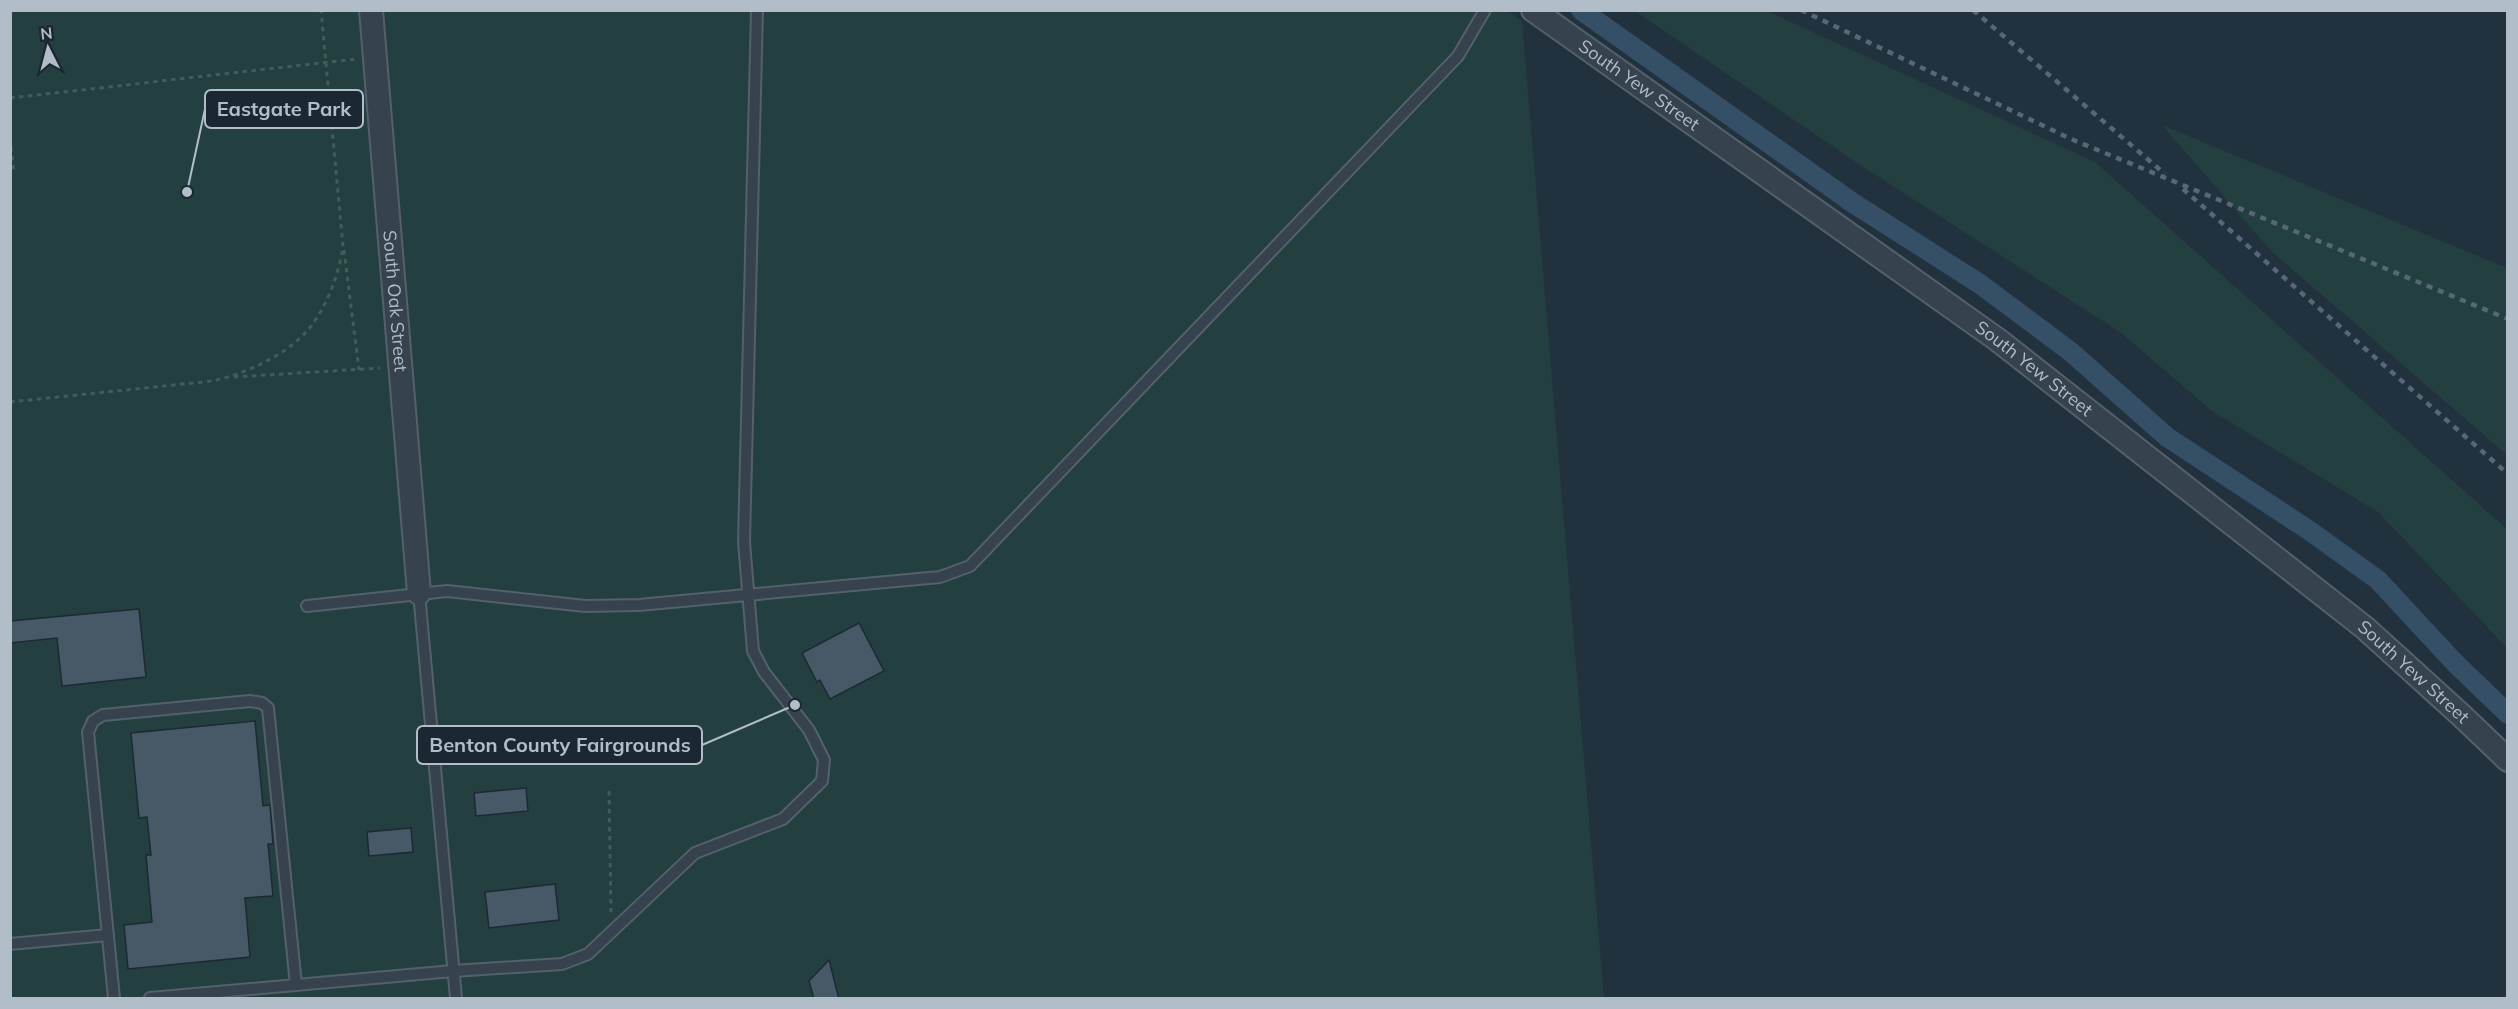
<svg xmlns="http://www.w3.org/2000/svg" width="2518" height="1009" viewBox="0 0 2518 1009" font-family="Mulish,sans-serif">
<rect width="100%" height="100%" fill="#22313e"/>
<!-- green -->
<path fill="#243f3f" d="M10,11H1508L1522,21L1604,998H11Z
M1635,11H1767L2095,162L2507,529V648L2378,512L2212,411L2120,332L1857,163Z
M2162,125L2507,268V455L2272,252Z"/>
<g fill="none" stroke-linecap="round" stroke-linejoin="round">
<!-- canal -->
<path stroke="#344f66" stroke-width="20" d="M1581,10L1853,203L1980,284L2071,352L2167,437L2310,531L2378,580L2455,663L2508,714"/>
</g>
<!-- building -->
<path fill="#475867" stroke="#1d2934" stroke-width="1.5" d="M139,609L146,677L62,686L57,638L10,643V621Z
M859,623L884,671L830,699L820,680L817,682L802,653Z
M255,721L263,806L270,805L273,844H268L273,896L245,898L250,957L128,969L124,925L152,922L146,855H151L147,817L139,818L131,733Z
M526,788L528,811L476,816L474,793Z
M411,828L413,852L369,856L367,832Z
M555,884L559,920L489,928L485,892Z
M829,960L839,999H814L809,981Z"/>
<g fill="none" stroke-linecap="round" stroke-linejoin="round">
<!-- lane casing -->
<g stroke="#54606b" stroke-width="14">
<path id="lane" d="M419,593L456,998
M307,606L447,591L585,606L639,605L940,577L970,566L1458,56L1485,10
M10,944L108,935
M114,998L88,732L93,721L103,715L250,701L262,703L268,708L296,985
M150,998L453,971L562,964L588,954L695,853L783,819L822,781L824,760L809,730L764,672L753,651L744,542L757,10"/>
</g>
<!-- street casing -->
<g stroke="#54606b" stroke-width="26">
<g id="street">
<path id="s1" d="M371,10L419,593"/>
<path id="s2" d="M1533,10L1998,340L2365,628L2462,716L2508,760"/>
</g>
</g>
<!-- path -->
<path stroke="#425b5b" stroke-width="3" stroke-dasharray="4.5 4.5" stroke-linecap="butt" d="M10,98L356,59
M10,138L14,173
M344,250L359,370
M234,377L380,368
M10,402L212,381C245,374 285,356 308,330C327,307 339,274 343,246L321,10
M609,791L611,912"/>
<!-- lane -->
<use href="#lane" stroke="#36424e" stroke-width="10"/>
<!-- street -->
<use href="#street" stroke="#36424e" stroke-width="22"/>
<!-- rail -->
<path stroke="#576775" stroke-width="4.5" stroke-dasharray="6 6" stroke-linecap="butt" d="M1801,10L2071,139L2508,319
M1973,10L2165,174
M2183,189L2508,474"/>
</g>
<g text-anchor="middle" stroke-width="4.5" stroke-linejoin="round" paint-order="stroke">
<!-- street labels -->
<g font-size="18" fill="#b1bdc9" stroke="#1b2732">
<text dy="6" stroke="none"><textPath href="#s2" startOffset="130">South Yew Street</textPath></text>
<text dy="6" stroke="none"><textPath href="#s1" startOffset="292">South Oak Street</textPath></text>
<text dy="6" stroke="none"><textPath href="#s2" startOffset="616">South Yew Street</textPath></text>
<text dy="6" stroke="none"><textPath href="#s2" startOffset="1102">South Yew Street</textPath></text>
</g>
</g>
<!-- callouts -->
<path fill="none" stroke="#b1bdc9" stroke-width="2" d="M187 192L205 109M795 705L702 745"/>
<g fill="#b1bdc9" stroke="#1b2732" stroke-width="2">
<circle cx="187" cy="192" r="6"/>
<circle cx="795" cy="705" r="6"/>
</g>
<g fill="#1b2732" stroke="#b1bdc9" stroke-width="2">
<rect x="205" y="90" width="158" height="38" rx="6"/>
<rect x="417" y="726" width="285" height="38" rx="6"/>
</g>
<g font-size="20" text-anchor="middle" font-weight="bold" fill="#b1bdc9">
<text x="284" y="116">Eastgate Park</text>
<text x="560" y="752">Benton County Fairgrounds</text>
</g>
<!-- border -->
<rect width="2518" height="1009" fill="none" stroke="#b1bdc9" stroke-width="24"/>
<!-- north arrow -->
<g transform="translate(48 48) rotate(354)" stroke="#1b2732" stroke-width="4.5" paint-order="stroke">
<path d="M0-4.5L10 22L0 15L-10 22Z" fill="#b1bdc9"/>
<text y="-9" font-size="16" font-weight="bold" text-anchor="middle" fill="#b1bdc9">N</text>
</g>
</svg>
